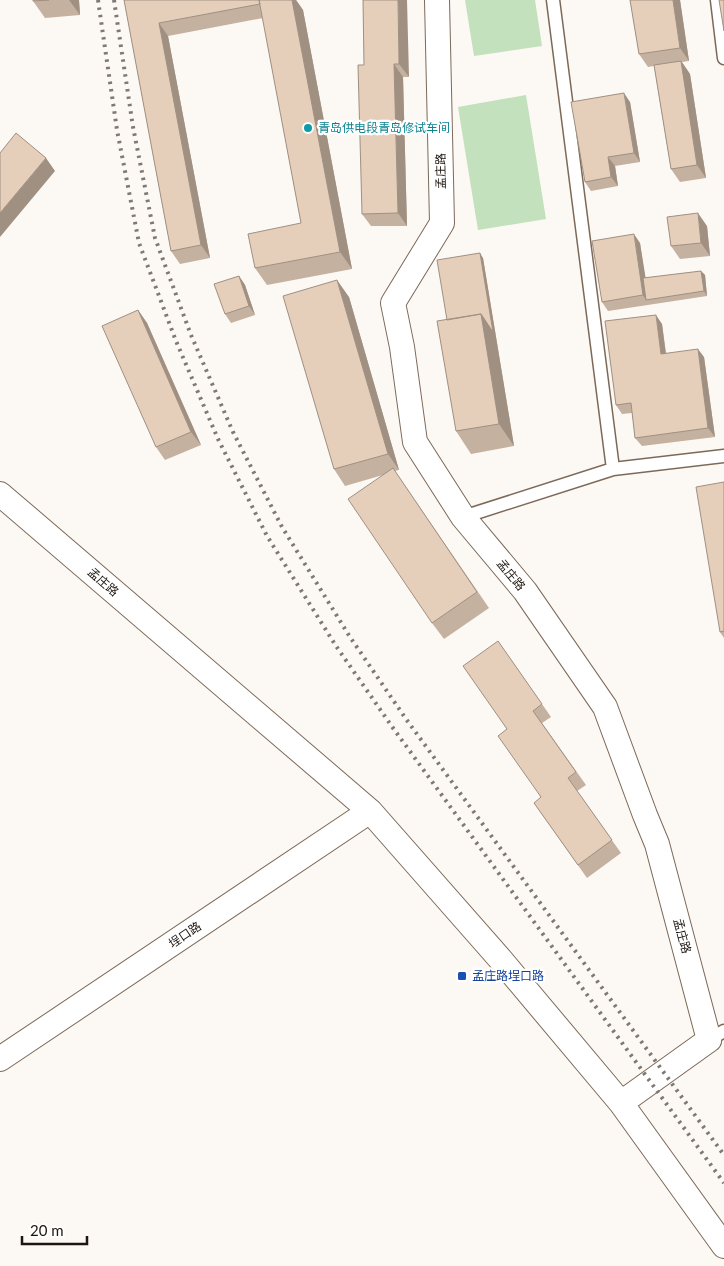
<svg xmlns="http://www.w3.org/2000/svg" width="724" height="1266" viewBox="0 0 724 1266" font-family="Lato,'Noto Sans SC',sans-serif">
<rect width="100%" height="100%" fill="#fcf8f4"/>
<!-- pitch -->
<path fill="#c3e1bc" d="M465,0H535L542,46L474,56Z
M526,95L546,219L478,230L458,107Z"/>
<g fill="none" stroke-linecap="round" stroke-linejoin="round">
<!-- service casing -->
<g stroke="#7d6958" stroke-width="15">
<path id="service" d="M553,0L613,469L724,456
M717,0L724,58
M463,517L613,469
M709,1040L724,1031"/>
</g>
<!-- minor casing -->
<g stroke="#7d6958" stroke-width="26">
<path id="minor" d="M437,0L442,223L393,303L402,347L415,442L463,517L525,591L605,707L645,815L657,844L709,1040L621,1103
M0,494L370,811L501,960L621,1103L724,1246
M0,1059L370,811"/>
</g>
<!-- service -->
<use href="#service" stroke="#fff" stroke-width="12"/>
<!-- minor -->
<use href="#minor" stroke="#fff" stroke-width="24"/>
<!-- rail -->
<path stroke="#7f7873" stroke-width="4" stroke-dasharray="2.5 5" stroke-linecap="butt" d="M98,0L117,130L139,243L176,341L218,439L267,536L336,646L393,728L724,1183
M114,0L133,127L155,238L191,335L233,432L282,527L350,637L406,719L724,1155"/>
</g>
<!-- wall -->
<path fill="#c5b1a0" d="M33,0H79L80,15L45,18L33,1Z
M124,0H296L303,10L352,269L267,285L255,268L301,223L263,18L168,36L210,258L180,264L171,251Z
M363,0L409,77H403L407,226H371L362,214L364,65Z
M630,0H680L689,61L682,62L690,74L706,178L680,182L671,169L654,66L648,67L639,54Z
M630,102L640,162L615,166L618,186L591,191L585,182Z
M707,226L710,256L680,259L671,246Z
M640,243L645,278L701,271L705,275L707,296L608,311L602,302Z
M483,258L514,446L471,454L456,431Z
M239,276L245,285L255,315L231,323L225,314Z
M349,297L399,470L395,471L489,608L444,639L432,623L383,475L345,486L334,469Z
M138,310L147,323L201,445L165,460L156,447Z
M662,324L666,353L704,357L715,437L642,446L635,438L632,413L622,414L616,405Z
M724,482V638L720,632Z
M498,641L551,717L542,723L586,785L577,791L621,853L587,878L534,803L541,798L507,729Z"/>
<!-- shaded-wall -->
<path fill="#a09082" d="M69,0H79L80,15Z
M292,0H296L303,10L352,269L340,252Z
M398,0H407L409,77L399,64Z
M673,0H680L689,61L680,48Z
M159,23L168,36L210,258L201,245Z
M681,61L690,74L706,178L697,165Z
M394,64L403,77L407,226L398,213Z
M624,93L630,102L640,162L634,153Z
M608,157L615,166L618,186L611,177Z
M46,158L55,171L0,237V213Z
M698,213L707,226L710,256L701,243Z
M634,234L640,243L649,299L646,300L643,295Z
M480,253L483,258L514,446L499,424L481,314Z
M701,271L705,275L707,296L704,291Z
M239,276L245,285L255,315L249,306Z
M337,280L349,297L399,470L388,454Z
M138,310L147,323L201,445L191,432Z
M656,315L662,324L667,363L661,354Z
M698,349L704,357L715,437L708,428Z"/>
<!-- building -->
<path fill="#e5ceba" stroke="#a09082" d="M33,0H49L33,1Z
M124,0H259L260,4L159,23L201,245L171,251Z
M259,0H292L340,252L255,268L248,234L301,223Z
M363,0H398L399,64H394L398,213L362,214L358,65H364Z
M630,0H673L680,48L639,54Z
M719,0H724V31Z
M681,61L697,165L671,169L654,65Z
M624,93L634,153L608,157L611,177L585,182L571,102Z
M16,133L46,158L0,213V153Z
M698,213L701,243L671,246L667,217Z
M634,234L643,295L602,302L592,241Z
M480,253L493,332L481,314L447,320L437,260Z
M701,271L704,291L646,300L643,278Z
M239,276L249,306L225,314L214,284Z
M337,280L388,454L334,469L283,296Z
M138,310L191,432L156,447L102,326Z
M481,314L499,424L456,431L437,321Z
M656,315L661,354L698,349L708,428L635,438L631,403L616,405L605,321Z
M393,468L477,592L432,623L348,499Z
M724,482V631L720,632L696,487Z
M498,641L542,704L533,711L576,772L568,778L612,840L578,865L534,803L541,797L498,736L507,729L463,666Z"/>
<!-- markers -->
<circle fill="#0f9aa8" stroke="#fff" stroke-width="2" cx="308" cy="128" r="5"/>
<rect fill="#1a4fb4" stroke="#fff" stroke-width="2" x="457" y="971" width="10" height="10" rx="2.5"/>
<g text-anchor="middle" stroke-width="4.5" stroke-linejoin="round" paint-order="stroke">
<!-- culture labels -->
<g font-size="12" fill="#0d838f" stroke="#fff" text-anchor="start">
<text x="318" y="132">青岛供电段青岛修试车间</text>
</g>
<!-- street labels -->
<g font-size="12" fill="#1d150f" stroke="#fff">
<text transform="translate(441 171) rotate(-91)" y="4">孟庄路</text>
<text transform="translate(511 575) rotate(50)" y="4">孟庄路</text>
<text transform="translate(103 582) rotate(41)" y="4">孟庄路</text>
<text transform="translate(185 935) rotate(-34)" y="4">埕口路</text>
<text transform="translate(682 936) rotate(75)" y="4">孟庄路</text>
</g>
<!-- transit labels -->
<g font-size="12" fill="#164399" stroke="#fff" text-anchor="start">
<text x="472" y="980">孟庄路埕口路</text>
</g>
</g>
<!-- scale -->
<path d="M22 1236v8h65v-8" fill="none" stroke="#1d150f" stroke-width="2.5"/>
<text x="30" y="1236" font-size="15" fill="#1d150f" stroke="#ffffff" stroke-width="4" paint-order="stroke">20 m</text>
</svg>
